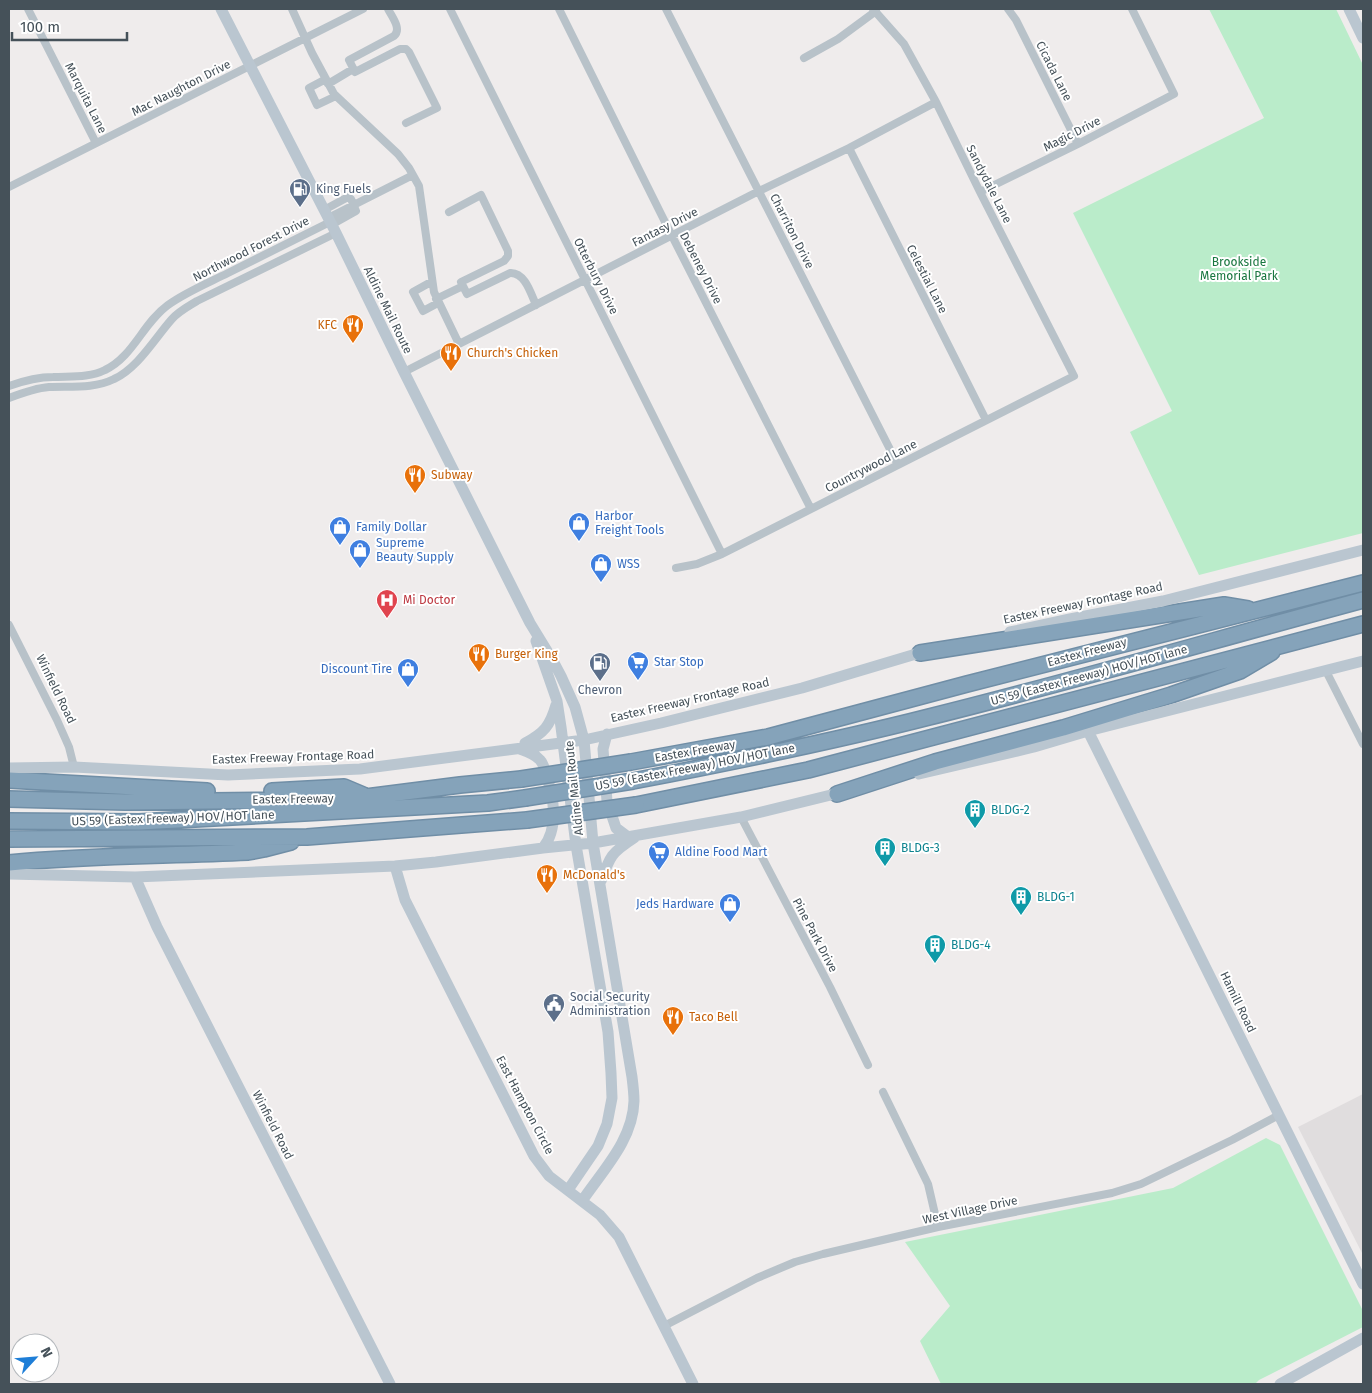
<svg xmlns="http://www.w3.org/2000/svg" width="1372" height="1393" viewBox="0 0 1372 1393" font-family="'Fira Sans',sans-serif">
<rect width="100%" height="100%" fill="#efecec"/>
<!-- education -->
<path fill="#e0ddde" d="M1363,1094V1255L1298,1127Z"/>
<!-- green -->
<path fill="#baecca" d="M1209,9H1336L1363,65V533L1199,575L1130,432L1172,411L1073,213L1264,118Z
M1266,1138L1280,1145L1363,1311V1327L1259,1380L1255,1384H941L920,1341L950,1306L905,1242L1173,1188Z"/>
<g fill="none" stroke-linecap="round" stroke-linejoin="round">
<!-- highway casing -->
<g stroke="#708ea6" stroke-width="18">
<path id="highway" d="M920,653L1224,605L1248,609
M631,762L768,737L967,684L1363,583
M9,780L207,791
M633,781C732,762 831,742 929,717C1074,681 1218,639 1363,600
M272,791L344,787L363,795
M837,794L935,762L1063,728L1171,695L1240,671L1272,652
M9,799L125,802L299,800L366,797L460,785L521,779
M636,805L808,770L1363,624
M9,821L139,822L488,803L525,798
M9,839L307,837L527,820
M9,863C88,855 168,856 248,852L264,849L291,842"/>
</g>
<!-- street -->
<path stroke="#b8c2c9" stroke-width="8" d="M28,9L96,143
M292,9L312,53L334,94L398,154L409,168L419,186L434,292L459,344
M388,9C392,17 402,29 394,36L349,60L355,72L400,49H406L409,52L437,108L406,123
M450,9L722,554
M559,9L668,228L811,509
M666,9L898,465
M1008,9L1016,20L1078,144
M804,58L838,39L876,11
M326,79L309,88L317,105L336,96
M328,84L353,69
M849,148L986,420
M9,187L363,9
M980,192L1078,144L1174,94L1132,9
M324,210L348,197L351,199L356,211L331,225
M449,212L481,195L508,251V256L504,261L461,282L467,294L510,273C525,272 531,294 536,305
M328,218L413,175
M431,282L413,292L423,311L438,303
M436,299L463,286
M404,372L759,191L849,148L936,102
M9,386C23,381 38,377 53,377C71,376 89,378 105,370C133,357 143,323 168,305C186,292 208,283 228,273C262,256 296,239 330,222
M9,398C22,393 36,388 49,387C71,386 94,389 114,379C138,368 155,338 172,319C179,311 189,306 197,301L336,233
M676,568L697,564L722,554L1074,376L980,192L936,102L904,44L873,9
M9,625L57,720L69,747L74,767
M1326,671L1363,744
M741,817L830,987L868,1065
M883,1092L928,1184L938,1227
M664,1326L757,1278L795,1262L823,1254L938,1227L1112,1193L1141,1184L1232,1140L1279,1115"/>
<!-- secondary -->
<path stroke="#bac6d0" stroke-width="11" d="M221,9L336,233L404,372L530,623L552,659L561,676L575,707L584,740L593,843L632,1077C633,1085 634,1093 634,1101C633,1140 603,1170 582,1201
M1349,9L1363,38
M1010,632L1070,619L1163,601L1363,550
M536,641L557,701L561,727L576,845L608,1032L611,1073L612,1098L607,1124L598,1146L568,1190
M1088,731L1363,1284
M607,734L603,749L607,801L616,828L628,837
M525,743C544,733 550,726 556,705
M520,749C528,752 535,754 540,760C544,764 545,770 546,775C554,797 559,828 543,848
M9,768L74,767L228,775L360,769L584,740L661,723L802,688L926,651
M919,774L1034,747L1088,731L1363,661
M395,866L405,900L534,1156L549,1176L600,1215L619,1237L693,1384
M9,874L135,877L395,866L436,862L543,848L593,843L741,817L843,792
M135,877L157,927L390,1384
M601,881C610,856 611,853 634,838
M1280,1384L1363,1338"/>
<!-- highway -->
<use href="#highway" stroke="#85a3ba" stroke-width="15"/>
<!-- highway-bridge casing -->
<g stroke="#708ea6" stroke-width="18" stroke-linecap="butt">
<path id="highway-bridge" d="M521,779L631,762
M525,798L633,781
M527,820L636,805"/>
</g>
<!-- highway-bridge -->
<use href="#highway-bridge" stroke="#85a3ba" stroke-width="15"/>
</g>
<!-- icons -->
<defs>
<g id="fuel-pin" transform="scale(1.125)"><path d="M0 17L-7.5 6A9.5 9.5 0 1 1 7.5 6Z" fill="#5c6f8a" stroke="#fff"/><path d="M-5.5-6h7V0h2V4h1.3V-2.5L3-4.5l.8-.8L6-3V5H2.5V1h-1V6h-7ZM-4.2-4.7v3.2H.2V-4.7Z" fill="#fff"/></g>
<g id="restaurant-pin" transform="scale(1.125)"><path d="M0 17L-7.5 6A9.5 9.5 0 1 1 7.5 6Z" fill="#e8710a" stroke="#fff"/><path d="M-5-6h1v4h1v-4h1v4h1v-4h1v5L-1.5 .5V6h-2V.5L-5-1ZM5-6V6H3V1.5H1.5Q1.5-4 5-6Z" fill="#fff"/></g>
<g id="shop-pin" transform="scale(1.125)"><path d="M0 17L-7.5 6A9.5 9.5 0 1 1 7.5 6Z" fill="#3f7fe0" stroke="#fff"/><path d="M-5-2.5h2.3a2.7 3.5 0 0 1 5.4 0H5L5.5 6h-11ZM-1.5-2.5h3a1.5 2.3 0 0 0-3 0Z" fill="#fff"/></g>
<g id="hospital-pin" transform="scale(1.125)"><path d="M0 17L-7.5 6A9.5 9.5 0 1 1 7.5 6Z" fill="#e0444e" stroke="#fff"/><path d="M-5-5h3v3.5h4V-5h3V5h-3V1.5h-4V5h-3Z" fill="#fff"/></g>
<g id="supermarket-pin" transform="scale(1.125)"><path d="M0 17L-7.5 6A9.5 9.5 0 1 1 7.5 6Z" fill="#3f7fe0" stroke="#fff"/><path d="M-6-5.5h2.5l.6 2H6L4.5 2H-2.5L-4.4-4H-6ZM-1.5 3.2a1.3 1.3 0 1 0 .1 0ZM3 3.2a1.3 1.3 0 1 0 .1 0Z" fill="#fff"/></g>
<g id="building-pin" transform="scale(1.125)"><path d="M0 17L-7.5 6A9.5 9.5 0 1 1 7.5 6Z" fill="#0f9aa8" stroke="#fff"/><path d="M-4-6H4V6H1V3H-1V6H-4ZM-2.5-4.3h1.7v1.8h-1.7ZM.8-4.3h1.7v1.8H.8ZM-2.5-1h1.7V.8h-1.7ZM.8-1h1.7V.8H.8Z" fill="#fff"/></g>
<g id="civic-pin" transform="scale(1.125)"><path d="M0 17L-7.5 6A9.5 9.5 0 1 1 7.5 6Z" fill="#5c6f8a" stroke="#fff"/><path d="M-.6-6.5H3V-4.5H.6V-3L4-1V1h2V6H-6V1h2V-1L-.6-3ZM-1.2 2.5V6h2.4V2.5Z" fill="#fff"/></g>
</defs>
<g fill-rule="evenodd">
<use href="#fuel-pin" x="300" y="189"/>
<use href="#restaurant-pin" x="353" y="325"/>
<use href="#restaurant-pin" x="451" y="353"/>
<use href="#restaurant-pin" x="415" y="475"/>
<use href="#shop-pin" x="579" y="523"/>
<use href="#shop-pin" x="340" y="527"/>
<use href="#shop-pin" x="360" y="550"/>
<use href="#shop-pin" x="601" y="564"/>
<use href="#hospital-pin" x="387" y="600"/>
<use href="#restaurant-pin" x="479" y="654"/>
<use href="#supermarket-pin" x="638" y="662"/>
<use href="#fuel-pin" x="600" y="663"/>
<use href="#shop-pin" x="408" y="669"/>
<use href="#building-pin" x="975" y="810"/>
<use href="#building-pin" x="885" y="848"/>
<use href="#supermarket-pin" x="659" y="852"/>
<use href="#restaurant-pin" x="547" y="875"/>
<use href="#building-pin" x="1021" y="897"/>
<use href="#shop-pin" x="730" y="904"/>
<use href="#building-pin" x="935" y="945"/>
<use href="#civic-pin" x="554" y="1004"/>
<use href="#restaurant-pin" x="673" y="1017"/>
</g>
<g text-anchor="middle" stroke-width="4" stroke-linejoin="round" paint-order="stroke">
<!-- street labels -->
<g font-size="12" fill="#455159" stroke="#fff">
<text transform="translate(1054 71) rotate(63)" y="4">Cicada Lane</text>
<text transform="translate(181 88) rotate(-27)" y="4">Mac Naughton Drive</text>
<text transform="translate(86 98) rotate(63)" y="4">Marquita Lane</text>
<text transform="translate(1072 134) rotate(-27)" y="4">Magic Drive</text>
<text transform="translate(989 184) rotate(63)" y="4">Sandydale Lane</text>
<text transform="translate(665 227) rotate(-27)" y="4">Fantasy Drive</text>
<text transform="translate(792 231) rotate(63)" y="4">Charriton Drive</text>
<text transform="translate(251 249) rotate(-27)" y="4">Northwood Forest Drive</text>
<text transform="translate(701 268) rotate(63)" y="4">Debeney Drive</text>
<text transform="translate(596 276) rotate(63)" y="4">Otterbury Drive</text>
<text transform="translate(927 279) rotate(63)" y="4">Celestial Lane</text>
<text transform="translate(388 310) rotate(64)" y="4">Aldine Mail Route</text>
<text transform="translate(871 466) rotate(-27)" y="4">Countrywood Lane</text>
<text transform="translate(1083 603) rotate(-12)" y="4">Eastex Freeway Frontage Road</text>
<text transform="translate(1087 652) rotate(-15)" y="4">Eastex Freeway</text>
<text transform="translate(1089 675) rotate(-15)" y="4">US 59 (Eastex Freeway) HOV/HOT lane</text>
<text transform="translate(56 689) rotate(64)" y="4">Winfield Road</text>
<text transform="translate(690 700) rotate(-13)" y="4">Eastex Freeway Frontage Road</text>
<text transform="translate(695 751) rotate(-10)" y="4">Eastex Freeway</text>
<text transform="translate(293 757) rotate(-2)" y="4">Eastex Freeway Frontage Road</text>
<text transform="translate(695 767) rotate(-11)" y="4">US 59 (Eastex Freeway) HOV/HOT lane</text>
<text transform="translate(574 788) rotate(-96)" y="4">Aldine Mail Route</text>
<text transform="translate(293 799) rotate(-1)" y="4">Eastex Freeway</text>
<text transform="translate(173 818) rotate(-2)" y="4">US 59 (Eastex Freeway) HOV/HOT lane</text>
<text transform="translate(815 935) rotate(62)" y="4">Pine Park Drive</text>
<text transform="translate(1238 1002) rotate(64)" y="4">Hamill Road</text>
<text transform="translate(525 1105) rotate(62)" y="4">East Hampton Circle</text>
<text transform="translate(273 1125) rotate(63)" y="4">Winfield Road</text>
<text transform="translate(970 1210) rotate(-12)" y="4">West Village Drive</text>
</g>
<!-- service labels -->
<g font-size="12" fill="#4e5e75" stroke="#fff" text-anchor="start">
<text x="316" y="193">King Fuels</text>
<text x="600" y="694" text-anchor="middle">Chevron</text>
<text x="570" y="1001">Social Security<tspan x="570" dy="14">Administration</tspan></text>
</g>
<!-- park labels -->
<g font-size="12" fill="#197740" stroke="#fff">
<text x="1239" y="266">Brookside<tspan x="1239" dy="14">Memorial Park</tspan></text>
</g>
<!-- food labels -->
<g font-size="12" fill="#c56008" stroke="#fff" text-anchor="start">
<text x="337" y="329" text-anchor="end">KFC</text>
<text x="467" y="357">Church's Chicken</text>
<text x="431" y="479">Subway</text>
<text x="495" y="658">Burger King</text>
<text x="563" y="879">McDonald's</text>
<text x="689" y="1021">Taco Bell</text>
</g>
<!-- shop labels -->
<g font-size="12" fill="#366cbe" stroke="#fff" text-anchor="start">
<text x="595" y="520">Harbor<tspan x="595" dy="14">Freight Tools</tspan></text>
<text x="356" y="531">Family Dollar</text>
<text x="376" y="547">Supreme<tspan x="376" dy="14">Beauty Supply</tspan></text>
<text x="617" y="568">WSS</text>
<text x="654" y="666">Star Stop</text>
<text x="392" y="673" text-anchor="end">Discount Tire</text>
<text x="675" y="856">Aldine Food Mart</text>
<text x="714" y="908" text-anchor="end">Jeds Hardware</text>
</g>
<!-- health labels -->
<g font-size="12" fill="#be3a42" stroke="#fff" text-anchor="start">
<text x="403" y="604">Mi Doctor</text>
</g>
<!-- culture labels -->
<g font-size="12" fill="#0d838f" stroke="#fff" text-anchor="start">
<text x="991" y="814">BLDG-2</text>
<text x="901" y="852">BLDG-3</text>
<text x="1037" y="901">BLDG-1</text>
<text x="951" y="949">BLDG-4</text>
</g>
</g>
<!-- border -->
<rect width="1372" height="1393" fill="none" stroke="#455159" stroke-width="20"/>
<!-- north arrow -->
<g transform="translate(35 1358) rotate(64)"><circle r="24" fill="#ffffff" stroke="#b5b9bd"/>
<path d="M0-4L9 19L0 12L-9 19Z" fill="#1e7ed7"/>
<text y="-8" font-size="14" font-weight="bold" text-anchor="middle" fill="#455159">N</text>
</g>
<!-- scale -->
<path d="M12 32v8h115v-8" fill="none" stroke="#455159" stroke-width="2.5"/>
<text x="20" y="32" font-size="15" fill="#455159" stroke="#ffffff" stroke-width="4" paint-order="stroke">100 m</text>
</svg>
